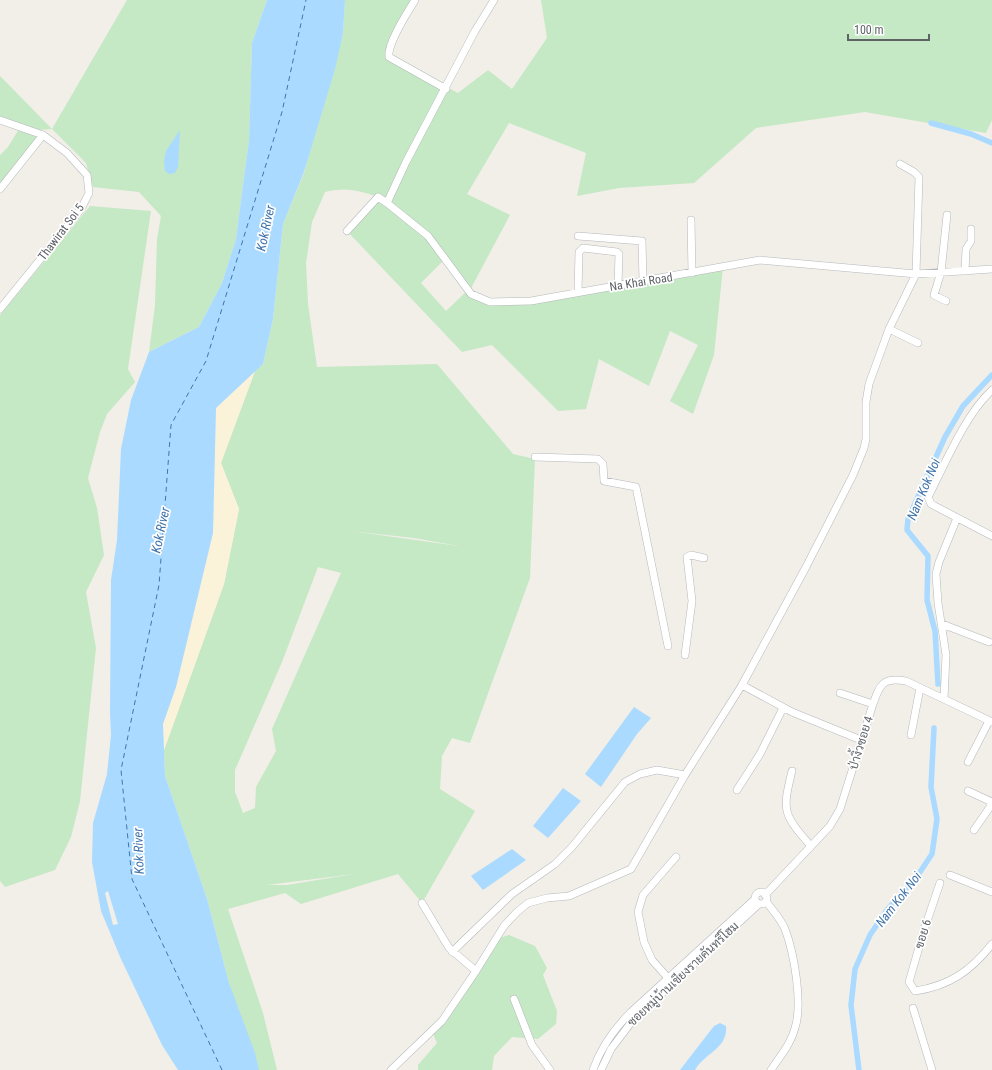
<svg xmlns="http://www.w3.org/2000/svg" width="992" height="1070" viewBox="0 0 992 1070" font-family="'Roboto Condensed',Sarabun,sans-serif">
<rect width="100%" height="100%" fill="#f1efe8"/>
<!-- green -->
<path fill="#c5e8c5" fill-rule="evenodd" d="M127,0H267L252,43L249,141L244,177L236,239L222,283L199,327L149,352L155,305L157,239L161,216L139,192L93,187L86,163L52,129L38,130L0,116V76L52,129Z
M345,0H418L388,54L385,55L458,93L488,70L512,89L547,38L541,0H992V120L986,133L865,112L756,128L694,183L619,188L577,196L586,153L509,123L467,194L510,215L469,292L490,302L508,301L723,267L714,355L693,414L670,401L698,345L670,331L649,386L599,359L586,409L558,411L492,345L462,352L347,231L378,197C356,190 347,187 325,192L312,222L306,263L308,304L317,367L437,364L513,454L535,459L530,578L470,743L452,738L442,756L440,789L475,811L422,903L398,874L301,904L285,893L228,909L263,1013L277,1070H255L229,983L207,899L165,776L164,750L224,584L239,509L221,463L255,371L263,364L273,319L283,224L304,173L343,33ZM444,260L468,290L446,311L421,283ZM350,531L414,538L459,546ZM318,567L341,573L272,729L276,751L256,787L255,808L243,813L235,792V770L282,662ZM354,874L287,885H267Z
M19,129L37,136L35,142L0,184V155L8,147Z
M90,206L151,211L128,369L135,382L107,414L100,432L88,478L97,508L104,555L86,592L96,648L80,801L71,837L55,870L5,887L0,881V315Z
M509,935L535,946L547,968L543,975L557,1011L556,1024L538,1039L512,1037L494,1056L492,1070H418V1065L437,1043L432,1031L496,939Z"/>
<!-- sand -->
<path fill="#fbf3d9" d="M255,371L221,463L239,509L224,584L164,750L163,724L176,687L213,533L216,408Z"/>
<!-- water -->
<path fill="#aadaff" d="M267,0H345L343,33L335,69L304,172L283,224L273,319L263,364L216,408L213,533L176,687L163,724L165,776L207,899L229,983L255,1053L259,1070H178L162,1045L121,959L101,911L92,862L93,823L107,774L111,735L110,713L111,580L117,540L121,449L131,400L149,352L199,327L222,283L236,239L244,177L249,141L252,43Z
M180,130L178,167L175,173L169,174L165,171L164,160L166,151Z
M634,707L651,718L637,734L601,787L585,774Z
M563,788L581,801L548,838L533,826Z
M512,849L526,860L483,890L471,876Z
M720,1023L726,1026C728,1049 704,1053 695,1070H680L714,1026Z"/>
<!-- pier -->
<path fill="#f1efe8" d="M108,891L118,924L113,925L105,893Z"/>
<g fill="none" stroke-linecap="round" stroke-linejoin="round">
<!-- canal -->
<path stroke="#aadaff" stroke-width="5.5" d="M931,123L971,134L992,143
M938,684L935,631L927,600L928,556L907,530L908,519L945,437L963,406L992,375
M859,1070L851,1005L855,969L870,935L887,910L918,875L932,854L937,819L931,787L934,728"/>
<!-- ferry -->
<path stroke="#4174aa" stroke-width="1" stroke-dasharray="5 4" stroke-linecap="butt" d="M222,1070L132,879L121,770L159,585L171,425L206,361L282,112L306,0"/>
<!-- minor casing -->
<g stroke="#b5b8bc" stroke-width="8">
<path id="minor" d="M415,0C408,12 387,43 389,57L446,89
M0,120L43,135L67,153L87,175L89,193L81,209L0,309
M0,189L43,135
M387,203L406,162L475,31L494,0
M691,220L692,273
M347,231L378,197L387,203L428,236L471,294L490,302L531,301L760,260L916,274L992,269
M578,236L642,241L643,281
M965,271L966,249L971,241V229
M578,292L579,252L583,248L617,252L619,254L618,285
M946,301L934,295L941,272L947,215
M889,329L918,343
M992,390C965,415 945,464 928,497L931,504L992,536
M535,457L598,459L603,464L604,481L636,487L668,646
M942,624L989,642
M685,655L692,601L687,557L691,555L704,558
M742,685L792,712L861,740
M840,693L873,704
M944,699L946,655L938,603L936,574L939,562L957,518
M911,735L920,688
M968,762L989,721
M792,771C782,811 783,814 810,845
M737,790L760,754L783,708
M968,791L992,802
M974,830L992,804
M950,875L992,892
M940,883L924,930L909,982L915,991C949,986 971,971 992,944
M755 898a6 6 0 1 1 12 0a6 6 0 1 1-12 0Z
M765,895L830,826L840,809L873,704C880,684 883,677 906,681L992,722
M766,901C772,910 781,919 785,929C794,953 803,1003 795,1028C791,1044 780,1056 771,1070
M422,903L449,948L476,971
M452,952L512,894L555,864L572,847L625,782L640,774L657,770L685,775
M668,978L652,960L644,942L638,912L643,895L676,857
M514,999L532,1045L550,1070
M913,1008L932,1070
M391,1070L442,1021L476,971L504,926L517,912L528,903L547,898L569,896L631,869L685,775L742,685L806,567L853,475L864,448L866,439V402L869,384L889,329L916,274L919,177L914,172L900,164
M593,1070C601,1047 614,1029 631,1012L755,899
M601,1070L611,1049L633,1020L759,904"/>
</g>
<!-- minor -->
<use href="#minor" stroke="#fff" stroke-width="7"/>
</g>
<g text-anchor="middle" stroke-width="3.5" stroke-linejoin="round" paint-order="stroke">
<!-- street labels -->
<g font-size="12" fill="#5f6368" stroke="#fff">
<text transform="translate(61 232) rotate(-53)" y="4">Thawirat Soi 5</text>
<text transform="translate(641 282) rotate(-9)" y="4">Na Khai Road</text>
<text transform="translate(861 743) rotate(-73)" y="4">ป่างิ้วซอย 4</text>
<text transform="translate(923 934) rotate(-73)" y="4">ฃอย 6</text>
<text transform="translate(683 974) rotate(-43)" y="4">ซอยหมู่บ้านเชียงรายคันทรีโฮม</text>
</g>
<!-- water labels -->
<g font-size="13" font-style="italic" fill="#4174aa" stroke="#fff">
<text transform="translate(265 228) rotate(-78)" y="5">Kok River</text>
<text transform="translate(923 489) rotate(-67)" y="5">Nam Kok Noi</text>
<text transform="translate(160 530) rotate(-78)" y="5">Kok River</text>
<text transform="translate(138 851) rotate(-92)" y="5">Kok River</text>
<text transform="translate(898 899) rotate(-52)" y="5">Nam Kok Noi</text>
</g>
</g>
<!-- scale -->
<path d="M848 34v6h81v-6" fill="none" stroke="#5f6368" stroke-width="2"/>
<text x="854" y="34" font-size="12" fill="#5f6368" stroke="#ffffff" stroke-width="3" paint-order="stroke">100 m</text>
</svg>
